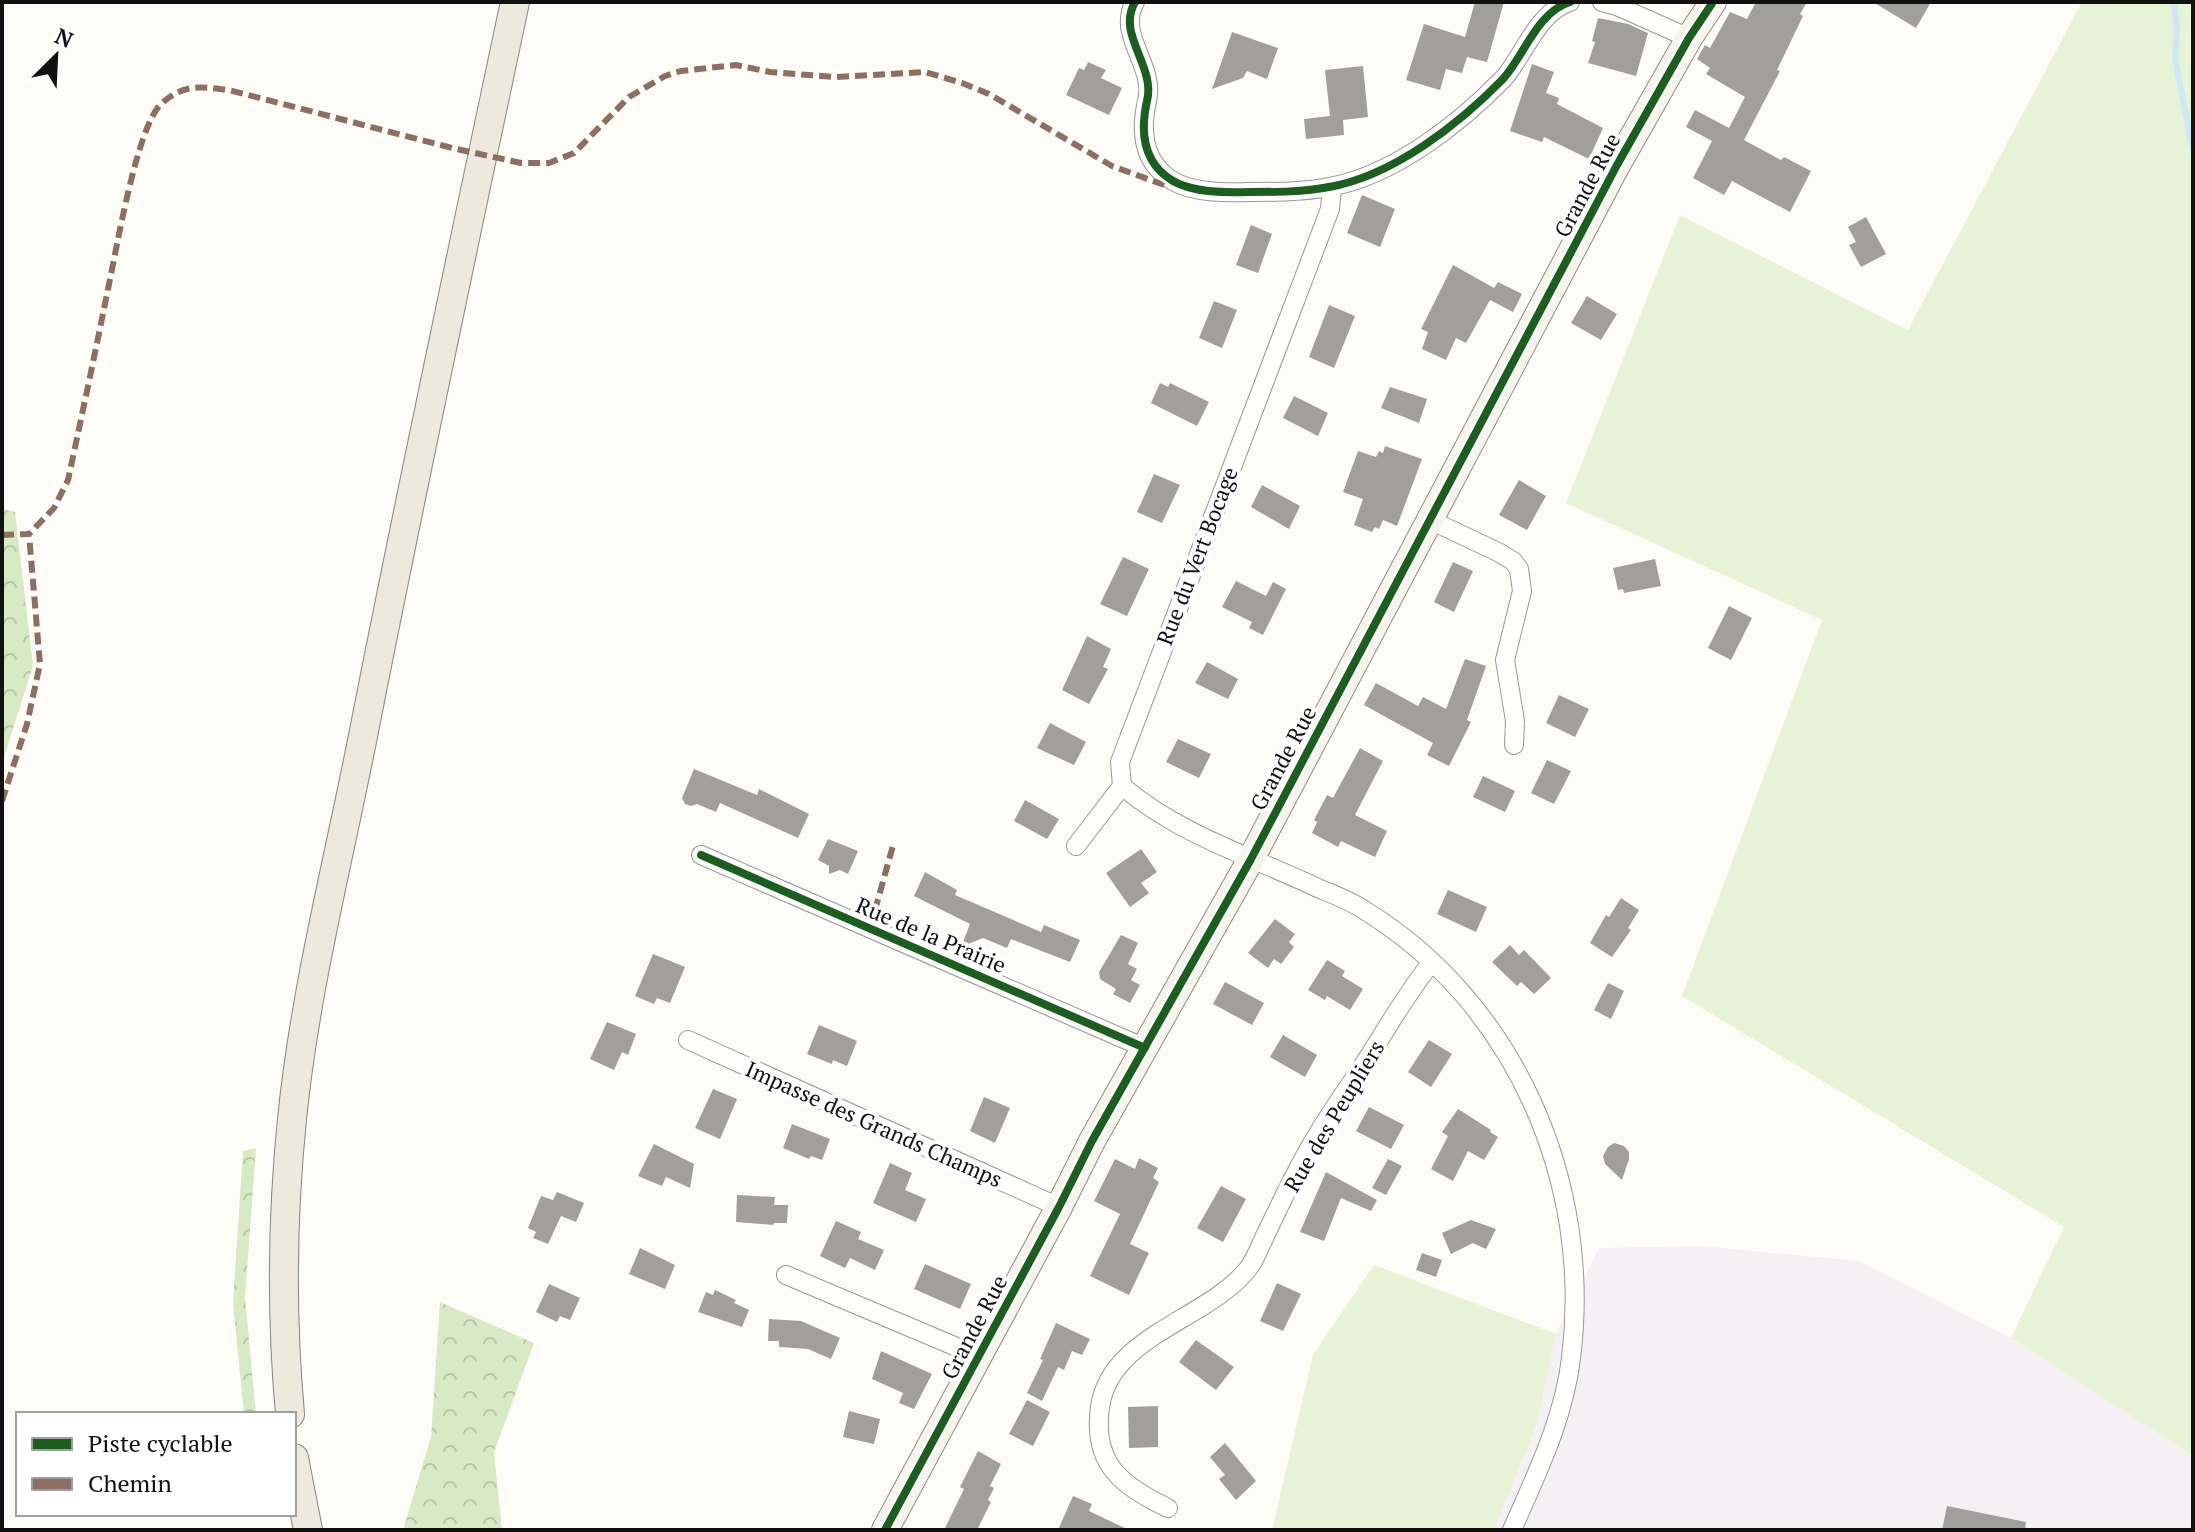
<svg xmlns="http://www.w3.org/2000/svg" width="2195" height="1532" viewBox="0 0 2195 1532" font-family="'PT Serif',serif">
<defs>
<pattern id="forest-crowns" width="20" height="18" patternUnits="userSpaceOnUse" patternTransform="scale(2)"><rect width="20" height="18" fill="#d8eac5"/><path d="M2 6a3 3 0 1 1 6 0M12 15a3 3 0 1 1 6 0" fill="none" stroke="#b8c8a8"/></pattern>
</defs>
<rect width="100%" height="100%" fill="#fdfcf7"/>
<!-- industrial -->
<path fill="#f5f0f3" d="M1702,1246L1859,1261L2011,1338L2193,1456V1530H1494L1536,1427L1556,1334L1599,1248Z"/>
<!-- grass -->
<path fill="#e7f3d7" d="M2082,2H2193V1456L2011,1338L2064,1227L1682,996L1822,620L1566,503L1680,215L1908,330Z
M1374,1265L1556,1334L1536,1427L1494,1530H1272L1313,1355Z"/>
<!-- forest -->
<path fill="url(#forest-crowns)" d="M2,509L15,512L33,666L2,764Z
M256,1148L245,1298L256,1414H244L233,1303L243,1151Z
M440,1302L534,1343L494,1452L502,1530H403L431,1437Z"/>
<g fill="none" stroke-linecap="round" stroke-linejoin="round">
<!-- stream -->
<path stroke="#cde8f7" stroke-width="6" d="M2174,2L2177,30L2175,58L2193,150"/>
</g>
<!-- building -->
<path fill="#a19f9c" d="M1475,2H1504L1487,62L1467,57L1462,73L1446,69L1440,90L1406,80L1424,24L1465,37Z
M1756,2H1807L1800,14L1803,16L1777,70L1780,71L1744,140L1781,160L1784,157L1811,171L1790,212L1732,181L1724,195L1693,178L1712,141L1686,127L1695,110L1729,128L1745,97L1706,74L1710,68L1697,59L1705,45L1710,48L1730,12L1747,19Z
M1873,2H1931L1916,28Z
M1598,18L1628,24L1648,33L1636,76L1588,63L1595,42L1592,41Z
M1232,32L1278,48L1267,79L1247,71L1243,78L1212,89Z
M1088,62L1106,70L1101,78L1122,88L1109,115L1066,95L1079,68L1084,70Z
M1532,64L1554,72L1546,93L1559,98L1557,104L1603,128L1589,159L1544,137L1542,142L1510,131Z
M1363,66L1368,117L1343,120L1344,135L1306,139L1304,119L1330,116L1325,70Z
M1362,195L1395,209L1380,247L1347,233Z
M1866,217L1886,254L1861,267L1849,245L1856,242L1848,227Z
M1251,225L1272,234L1258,273L1236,265Z
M1453,265L1494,288L1498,282L1522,294L1513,312L1490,300L1466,343L1456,338L1446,360L1422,349L1428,332L1421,329Z
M1587,296L1617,314L1601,340L1571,323Z
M1214,301L1237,310L1222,348L1199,338Z
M1329,305L1355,316L1334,368L1309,357Z
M1160,383L1168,387L1170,383L1209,402L1197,426L1151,403Z
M1390,387L1427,399L1419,423L1381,408Z
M1294,396L1328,413L1318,436L1283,418Z
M1385,446L1422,459L1397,526L1383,520L1379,529L1375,527L1372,532L1354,525L1363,499L1343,492L1358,451L1376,457L1379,451L1383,453Z
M1154,474L1180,485L1162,523L1137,512Z
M1519,480L1546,496L1527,530L1499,515Z
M1262,485L1300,506L1289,529L1251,507Z
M1123,557L1149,569L1127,616L1100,604Z
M1655,559L1661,586L1624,593L1623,589L1618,590L1613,568Z
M1453,562L1473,571L1454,612L1434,602Z
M1236,581L1266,596L1273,582L1286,589L1263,635L1249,628L1252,622L1222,607Z
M1729,606L1752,618L1731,660L1708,648Z
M1087,636L1111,649L1103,667L1108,669L1089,704L1062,690Z
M1465,659L1486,666L1467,720L1471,722L1449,766L1427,755L1433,743L1364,705L1376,683L1418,706L1423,697L1446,709Z
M1207,662L1238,679L1228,699L1195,683Z
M1559,695L1589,709L1575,737L1546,723Z
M1050,723L1086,742L1074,765L1037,748Z
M1178,739L1211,754L1199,778L1166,762Z
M1360,748L1383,761L1355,815L1387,831L1375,857L1341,841L1338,847L1312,833L1317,822L1314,820L1327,795L1333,798Z
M1547,760L1571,771L1554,804L1531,793Z
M694,769L757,795L759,789L809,814L798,838L720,803L716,812L697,804L691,806L685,804L682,798Z
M1483,776L1515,791L1505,812L1473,797Z
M1025,800L1059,819L1047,839L1014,821Z
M828,839L858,851L848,874L840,870L829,874V866L818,860Z
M1141,849L1157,872L1141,883L1149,893L1130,907L1106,873Z
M925,872L957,890L955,895L1041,932L1044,925L1080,940L1070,962L1011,939L1007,948L983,938L961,947L970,924L914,896Z
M1448,890L1487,907L1476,932L1437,914Z
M1621,898L1639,910L1628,928L1631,930L1612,957L1590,943L1606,915L1609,917Z
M1275,919L1295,934L1289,942L1294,947L1281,964L1274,959L1268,968L1248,953Z
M1121,935L1138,943L1128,964L1137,969L1131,980L1140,985L1130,1003L1113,994L1116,989L1100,979L1099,972Z
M1510,945L1519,955L1524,950L1551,978L1534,994L1521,982L1517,986L1492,962Z
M653,954L685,967L670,1003L657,998L654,1004L635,996Z
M1327,960L1345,971L1342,976L1363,989L1350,1010L1327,996L1325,1000L1308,990Z
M1225,982L1264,1003L1252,1025L1213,1004Z
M1608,983L1624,991L1611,1019L1594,1010Z
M607,1022L636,1034L628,1055L622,1052L614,1070L590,1059Z
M819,1025L857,1041L847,1066L833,1060L832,1064L807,1054Z
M1283,1035L1317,1055L1305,1077L1270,1057Z
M1429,1040L1452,1054L1431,1087L1408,1072Z
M713,1089L737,1099L720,1139L695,1128Z
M984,1097L1010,1108L995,1143L970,1131Z
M1369,1107L1404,1125L1391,1149L1356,1131Z
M1458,1109L1491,1130L1490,1132L1498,1137L1484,1160L1468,1151L1453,1181L1431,1169L1448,1136L1442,1132Z
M792,1124L830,1139L822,1160L811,1156L809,1159L783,1148Z
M1614,1143L1624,1146L1629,1152V1159L1622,1180L1605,1164L1603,1156L1608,1147Z
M654,1144L694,1164L690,1188L666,1177L662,1186L638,1176Z
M1139,1158L1158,1168L1153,1178L1159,1182L1130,1244L1149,1253L1129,1295L1090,1276L1120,1214L1094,1201L1115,1159L1135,1169Z
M1388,1159L1402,1166L1386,1195L1372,1188Z
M890,1163L912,1173L905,1190L926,1199L916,1222L873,1203Z
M1326,1172L1377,1200L1371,1211L1341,1198L1324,1241L1300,1232Z
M1221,1186L1246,1199L1223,1242L1197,1228Z
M557,1192L584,1203L576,1222L561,1216L548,1244L533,1238L536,1232L528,1228L541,1196L553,1200Z
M737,1195L775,1197L774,1205H788L787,1223H774L773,1225L736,1222Z
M1471,1220L1496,1229L1486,1249L1473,1243L1451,1254L1442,1233Z
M836,1221L861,1232L858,1239L884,1250L875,1270L850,1258L845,1268L820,1256Z
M640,1248L675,1265L665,1289L629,1274Z
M1422,1253L1442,1260L1436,1277L1416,1270Z
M925,1264L971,1284L960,1309L914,1289Z
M1277,1283L1301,1294L1283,1331L1260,1321Z
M549,1284L580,1298L570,1320L560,1316L557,1322L536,1312Z
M715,1290L736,1300L734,1303L749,1310L742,1327L698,1312L706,1292L713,1295Z
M769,1319L801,1321L840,1338L831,1359L808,1349L779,1347V1341H768Z
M1056,1323L1090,1339L1082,1355L1072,1351L1064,1370L1058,1367L1042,1401L1027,1393L1043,1360L1040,1359Z
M1196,1340L1234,1367L1216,1390L1179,1362Z
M881,1351L932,1374L914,1409L899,1403L903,1393L872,1379Z
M1027,1400L1050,1412L1033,1446L1009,1434Z
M1158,1406V1447L1129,1448L1128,1407Z
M849,1411L880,1419L874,1444L843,1437Z
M1225,1443L1256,1481L1236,1500L1219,1479L1225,1475L1210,1457Z
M978,1451L1001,1464L990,1486L994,1488L988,1500L991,1502L977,1530H944L964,1489L960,1487Z
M1073,1496L1092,1504L1089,1511L1129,1530H1058Z
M1947,1506L2026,1522L2025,1530H1942Z"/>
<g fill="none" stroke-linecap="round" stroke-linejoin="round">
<!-- street casing -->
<g stroke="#979795" stroke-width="20">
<path id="street" d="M1135,2C1116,35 1156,66 1147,101C1140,132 1143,163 1173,181C1194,193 1226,193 1250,192C1277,192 1303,192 1329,187C1393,176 1459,124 1503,79C1524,56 1537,12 1570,2
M1602,2L1617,6L1689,38
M1332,187L1330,209L1120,762L1122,786C1179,835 1253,857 1320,889C1335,895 1351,901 1364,910C1516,1003 1593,1184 1571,1358C1564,1419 1536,1475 1512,1530
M1430,520L1498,552L1513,561L1519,569L1522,591L1505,660L1515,721L1514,745
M1076,846L1122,786
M701,855L1145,1048
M688,1040L1059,1207
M786,1275L978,1356
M1168,1508C1122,1486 1092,1464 1100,1407C1110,1336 1206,1320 1247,1270C1254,1262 1259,1249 1264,1238C1277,1211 1290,1183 1305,1156C1322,1124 1344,1094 1364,1064C1386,1030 1406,994 1432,962"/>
</g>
<!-- secondary casing -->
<g stroke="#8e8d8b" stroke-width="28">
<path id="secondary" d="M885,1530L1059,1207L1092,1141L1251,859L1617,165L1689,38L1713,2"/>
</g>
<!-- primary casing -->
<g stroke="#858482" stroke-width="30">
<path id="primary" d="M290,1414C281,1315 282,1218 292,1119C305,990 338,863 363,736C411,491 463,247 515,2
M294,1458L308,1530"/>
</g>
<!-- street -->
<use href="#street" stroke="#fffffe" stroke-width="18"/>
<!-- secondary -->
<use href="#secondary" stroke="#f6f4eb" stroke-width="26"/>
<!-- primary -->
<use href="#primary" stroke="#ede9dc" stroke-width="28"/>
<!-- quiet -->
<path stroke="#8d6e63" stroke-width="6" stroke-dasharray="12 6" stroke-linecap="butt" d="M2,535L29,534L54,508L68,480C82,415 96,349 109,284C117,247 137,127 161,104C184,83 200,87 229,90L452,148L521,163H549L574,153L629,97L665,76L681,71L736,65L770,72L835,77L925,72L962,83L989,94L1112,166L1167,186L1171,184
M2,801L27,724L40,664L29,534
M870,928L894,842"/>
<!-- cycleway casing -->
<g stroke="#fff" stroke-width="13">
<path id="cycleway" d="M1135,2C1116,35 1156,66 1147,101C1140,132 1143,163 1173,181C1194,193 1226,193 1250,192C1277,192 1303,192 1329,187C1393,176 1459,124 1503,79C1524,56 1537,12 1570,2
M701,855L1145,1048
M885,1530L1059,1207L1092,1141L1251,859L1617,165L1689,38L1713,2"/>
</g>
<!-- cycleway -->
<use href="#cycleway" stroke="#1b5e20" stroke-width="8"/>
</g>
<g text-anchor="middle" stroke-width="8" stroke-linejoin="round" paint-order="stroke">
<!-- street labels -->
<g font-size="22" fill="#111" stroke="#fff">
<text transform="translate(1587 185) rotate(-62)" y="8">Grande Rue</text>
<text transform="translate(1197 556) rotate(-69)" y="8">Rue du Vert Bocage</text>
<text transform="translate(1283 758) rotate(-62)" y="8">Grande Rue</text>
<text transform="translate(931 935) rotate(23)" y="8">Rue de la Prairie</text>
<text transform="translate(1334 1116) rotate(-59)" y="8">Rue des Peupliers</text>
<text transform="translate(874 1124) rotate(24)" y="8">Impasse des Grands Champs</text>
<text transform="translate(974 1327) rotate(-62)" y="8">Grande Rue</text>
</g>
</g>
<!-- border -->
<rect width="2195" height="1532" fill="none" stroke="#111111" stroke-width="8"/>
<!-- legend -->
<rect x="16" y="1412" width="280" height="104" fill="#ffffff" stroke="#a0a0a0" stroke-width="2"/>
<rect x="32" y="1438" width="40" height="12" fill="#1b5e20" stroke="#a0a0a0" stroke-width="2"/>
<text x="88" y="1452" font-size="24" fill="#111111">Piste cyclable</text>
<rect x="32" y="1478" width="40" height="12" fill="#8d6e63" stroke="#a0a0a0" stroke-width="2"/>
<text x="88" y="1492" font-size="24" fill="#111111">Chemin</text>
<!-- north arrow -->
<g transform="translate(56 56) rotate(24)" stroke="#ffffff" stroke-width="6" paint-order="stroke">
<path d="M0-6L14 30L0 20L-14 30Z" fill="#111111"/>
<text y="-12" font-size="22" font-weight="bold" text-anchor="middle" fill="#111111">N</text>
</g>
</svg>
